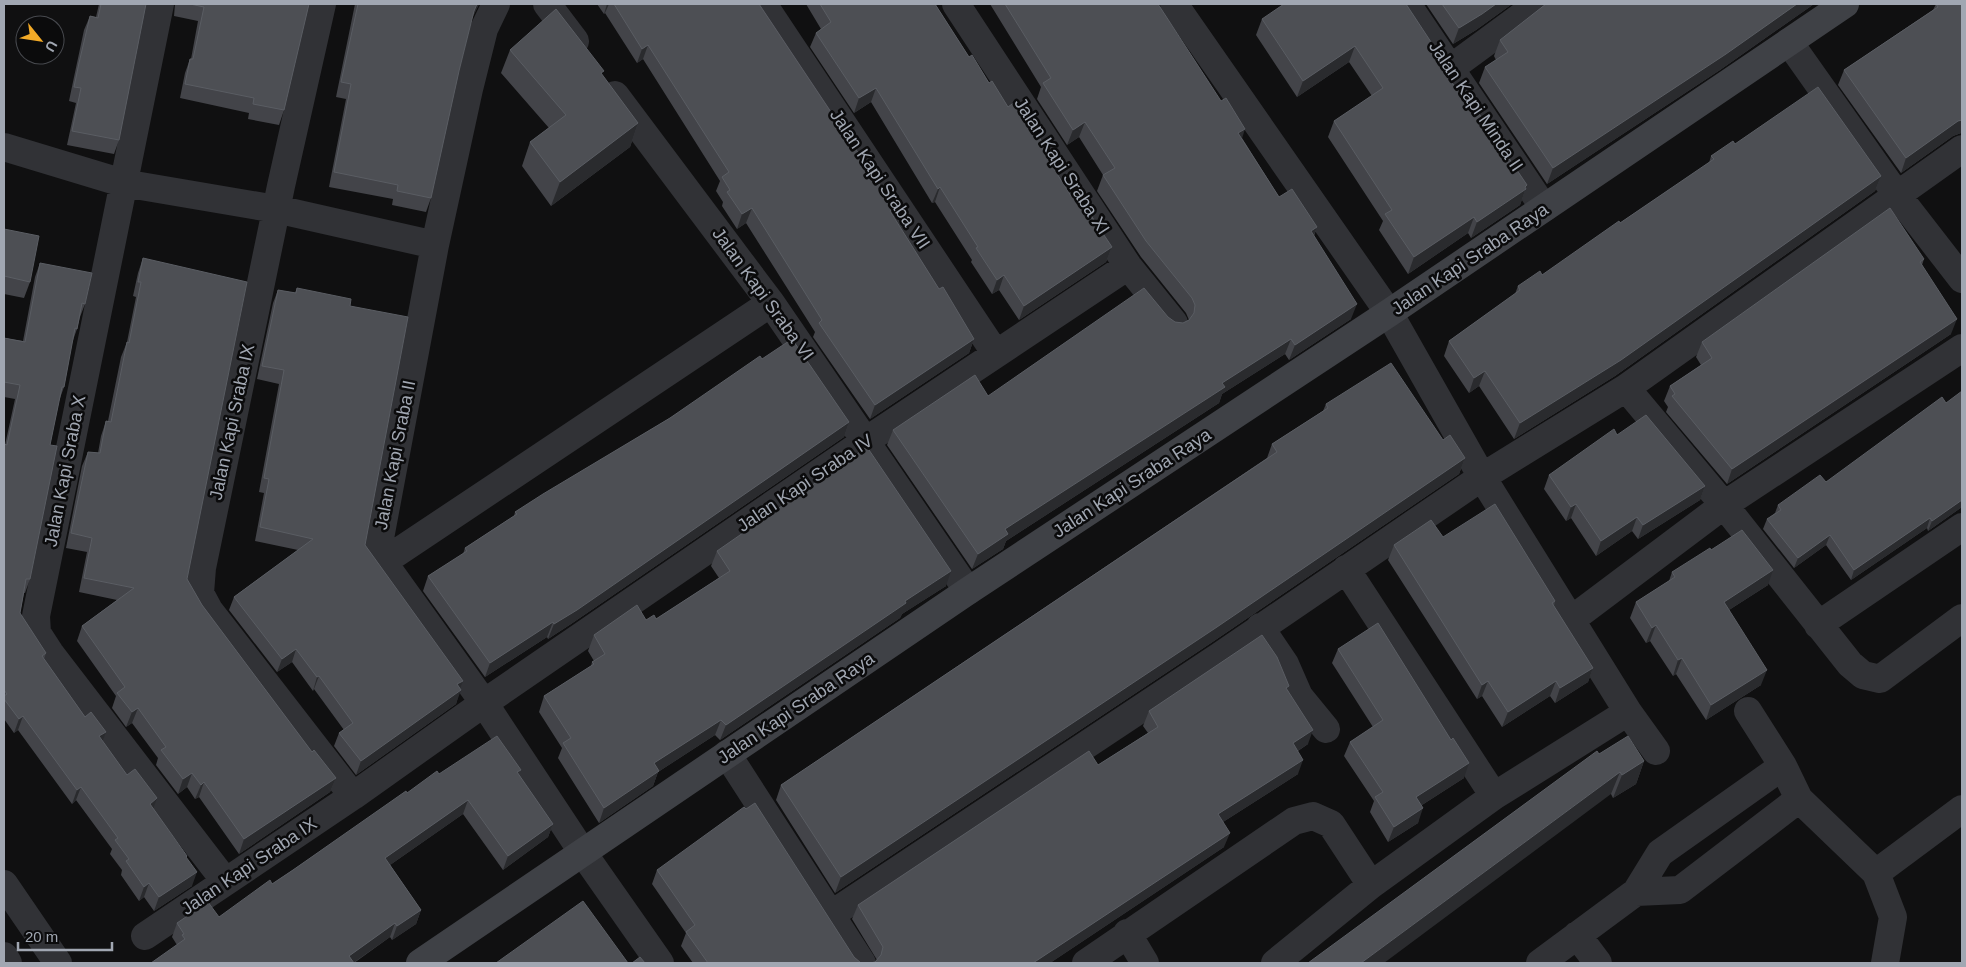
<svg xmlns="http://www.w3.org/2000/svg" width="1966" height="967" viewBox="0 0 1966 967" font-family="Helvetica,sans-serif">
<rect width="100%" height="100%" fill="#101011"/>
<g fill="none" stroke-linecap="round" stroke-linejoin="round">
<!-- street -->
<path stroke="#313236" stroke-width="28" d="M160,4L36,616L37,633L50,653L225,881
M322,4L281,186L202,568L200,593L209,610L353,796
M496,4L484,29L469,89L435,245L378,549L383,562L484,703L583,853L660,963
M547,4L575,41
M763,4L996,354
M956,4L1128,266L1174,323
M1174,4L1389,313L1482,477L1628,712L1656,751
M1407,4L1544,208
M1789,42L1897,195L1962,279
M1451,68L1538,4
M615,95L771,303L968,591
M4,147L123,183L276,209L435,245
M1626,388L1724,505L1850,664L1863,675L1880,679L1962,618
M383,562L771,303
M1346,569L1494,796
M1571,620L1724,505L1962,348
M1818,625L1962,527
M1260,627L1285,664L1299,696L1326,729
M1748,711L1783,766L1799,799L1876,873
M727,754L862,963
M1783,766L1660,853L1636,892L1680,890L1799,799
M4,884L58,963
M832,914L1220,656L1482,477L1626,388L1962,149
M1127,933L1145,963
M1577,935L1598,963
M145,936L353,796L484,703L867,440L1128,266
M4,956L8,963
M1086,963L1294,821L1313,816L1331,824L1371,885
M1275,963L1371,885L1494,796L1628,712
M1540,963L1636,892
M1885,963L1893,917L1876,873L1962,809"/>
<!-- secondary -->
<path stroke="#3f4146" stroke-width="28" d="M420,963L968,591L1389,313L1845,4"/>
</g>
<!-- wall -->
<path fill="#434449" d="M99,4H146L119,140L114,154L67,145L76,103L69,101L74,77L84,30L90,16L96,17Z
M175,4H309L284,110L279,125L248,119L249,113L180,98L185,73L190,59H191L198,21L174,16Z
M355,4H479L472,18L459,71L431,198L426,212L392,205L393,199L329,187L346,99L336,97Z
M597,4H759L939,289L974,339L969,353L870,419L813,337L815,332L746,223L737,229L722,206L723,202L716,191L720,181L643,59L637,63L605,13L604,14Z
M806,4H935L969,57L1044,153L1071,196L1112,247L1106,262L1019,320L999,290L992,294L971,262L972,260L935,202L932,203L871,102L854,113L810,47L816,33L821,29Z
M990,4H1158L1279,197L1317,227L1314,236L1351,319L1289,360L1285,354L1222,394L1219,403L1006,541L1003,549L972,569L887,445L893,430L988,396L1168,317L1175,322L1183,323L1189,320L1186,313L1141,257L1097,191L1103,175L1079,137L1067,145L1037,99L1041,87Z
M1426,4H1512L1476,30L1453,44Z
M1546,4H1814L1720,70L1547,184L1479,83L1485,67L1496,60L1494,56L1500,40Z
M1936,4H1962V134L1961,133L1953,136L1901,173L1838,85L1844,70L1933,10Z
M1262,19L1430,52L1455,87L1527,185L1520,205L1471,238L1468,233L1408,274L1379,230L1383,221L1328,137L1334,121L1372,96L1349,62L1297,97L1256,35Z
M510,50L602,75L638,123L630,147L551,206L522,166L530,142L549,128L501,73Z
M1735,144L1881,176L1875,191L1615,376L1514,439L1479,386L1469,393L1444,356L1449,341L1515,294L1518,286L1542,275L1620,223L1709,163L1711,156Z
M4,229L30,282L24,298L4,294Z
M143,258L187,579L202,605L312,752L336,778L330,792L239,854L199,797L195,799L187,787L178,794L156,765L158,758L132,723L126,727L112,708L116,696L77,641L82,626L117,600L79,592L87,552L66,548L82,466L88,452L98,453L101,436L106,421H108L121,357L127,342L136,297L133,296L138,273Z
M1924,259L1922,265L1951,334L1727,484L1666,412L1668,407L1664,401L1670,386L1701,365L1696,357L1702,342Z
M40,263L85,304L80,317L77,329L72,343L64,387L59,401L50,445L30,579L25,593H24L20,613L46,653L44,659L127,775L154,809L186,858L192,886L154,911L144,897L139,901L121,875L122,870L110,854L112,849L76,800L72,804L18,730L14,733L4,719V444L5,445L15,399L4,397V338L23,341L35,277Z
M297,288L350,306L365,545L460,689L456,704L356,775L334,746L339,733L344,730L314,689L313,691L292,662L277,672L229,610L234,597L298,550L255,541L264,493L259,492L279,384L257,379L273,303L278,290L295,293Z
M762,359L849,422L844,437L571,624L548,639L547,637L485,677L423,591L428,576L463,554L465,548L514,516L515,512L670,418Z
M1946,403L1962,507L1928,531L1927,528L1851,580L1826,545L1794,568L1763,529L1767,519L1775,513L1778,505L1826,482Z
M1326,404L1443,440L1465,458L1459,474L1211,643L835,893L776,800L781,785L1267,458L1272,444L1323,411Z
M1617,435L1705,486L1700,500L1638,539L1632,531L1596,556L1571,518L1566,521L1544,489L1549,475Z
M1443,537L1555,601L1554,606L1593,668L1588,682L1555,703L1550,696L1502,727L1482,696L1477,699L1388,560L1394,545Z
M1711,550L1768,585L1729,610L1761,685L1706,720L1676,674L1673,676L1650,641L1646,643L1630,618L1636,602L1669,581L1672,572Z
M717,551L946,586L902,614L900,618L720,740L715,735L658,772L653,786L599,823L558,758L562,748L539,712L544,696L591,666L592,662L594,661L588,651L594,635L646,620L656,619L719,578L711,566Z
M1338,649L1464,778L1422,805L1418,823L1388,842L1370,812L1374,801L1344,756L1350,742L1373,727L1332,663Z
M1288,690L1308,744L1298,751V774L1223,822L1224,847L1050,963H870L875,962L877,960L852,919L858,905L1098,765L1148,733L1143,726L1149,711Z
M1599,754L1644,761L1636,784L1613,798L1611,794Z
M439,774L519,775L553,824L548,837L503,870L463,814L390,865L421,910L416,924L392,940L390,937L354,963L177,945L172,937L177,923L219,917L272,884L407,793Z
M657,870L854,957L861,963H864H693L681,946L686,933L652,884Z"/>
<!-- shaded-wall -->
<path fill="#2a2b2e" d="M477,4H479L469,25L474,11Z
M607,4H609L605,13L604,14Z
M1496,4H1512L1476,30L1453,44L1459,28Z
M1797,4H1814L1720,70L1547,184L1553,168Z
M648,45L643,59L637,63L642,49Z
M1355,46L1349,62L1297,97L1303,81Z
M876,88L871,102L854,113L859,98Z
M1962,120V130L1961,133L1953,136L1901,173L1906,158L1958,121Z
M1085,122L1079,137L1067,145L1073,130Z
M638,123L630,147L551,206L560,182Z
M1245,129L1240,145L1238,133Z
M1881,176L1875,191L1615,376L1514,439L1520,423Z
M1527,185L1520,205L1471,238L1477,222Z
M940,187L935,202L932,203L938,189Z
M752,208L746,223L737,229L742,214Z
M895,208L890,223V211Z
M1474,217L1468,233L1408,274L1414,257Z
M1317,227L1311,243V231Z
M1112,247L1106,262L1019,320L1024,306Z
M1004,275L999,290L992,294L997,280Z
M1357,304L1351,319L1289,360L1295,345Z
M1957,319L1951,334L1727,484L1732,469Z
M974,339L969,353L870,419L875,405Z
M1291,339L1285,354L1222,394L1219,403L1006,541L1003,549L972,569L978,554L1005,529L1222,383Z
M1485,371L1479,386L1469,393L1474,378Z
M849,422L844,437L571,624L548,639L554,624Z
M1465,458L1459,474L1211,643L835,893L841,877Z
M1705,486L1700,500L1638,539L1643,525Z
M1962,500V507L1928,531L1932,521Z
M1576,504L1571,518L1566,521L1571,507Z
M1637,517L1632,531L1596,556L1601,541Z
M1930,518L1927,528L1851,580L1854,570Z
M1830,535L1826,545L1794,568L1798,558Z
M1773,570L1768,585L1718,617L1724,602Z
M951,571L946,586L902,614L900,618L720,740L726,725L905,601Z
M553,622L547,637L485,677L490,663Z
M1656,625L1650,641L1646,643L1652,628Z
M296,649L292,662L277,672L282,659Z
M1682,658L1676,674L1673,676L1678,660Z
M1593,668L1588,682L1555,703L1560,688Z
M1767,670L1761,685L1706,720L1711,705Z
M319,676L314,689L313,691L317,677Z
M463,681L459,691L461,690L456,704L356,775L361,761L457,684Z
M1488,681L1482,696L1477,699L1482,685Z
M1556,681L1550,696L1502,727L1508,712Z
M138,708L132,723L126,727L132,712Z
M23,716L18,730L14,733L19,719Z
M721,720L715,735L658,772L653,786L599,823L604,808L654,763Z
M1313,730L1308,744L1287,758L1293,743Z
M106,732L101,745L99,736Z
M1303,760L1298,774L1212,829L1218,814Z
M1644,761L1636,784L1613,798L1622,775Z
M1469,763L1464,778L1411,812L1416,797Z
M1620,772L1611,794L1384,963H1361Z
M192,773L187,787L178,794L183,779Z
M336,778L330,792L239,854L244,839Z
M204,782L199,797L195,799L201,785Z
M81,787L76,800L72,804L77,790Z
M157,798L152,812L150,804Z
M468,800L463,814L380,872L385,858Z
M1423,808L1418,823L1388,842L1394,827Z
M553,824L548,837L503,870L508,856Z
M1230,833L1224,847L1050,963H1033Z
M197,872L192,886L154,911L159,897Z
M149,883L144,897L139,901L144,887Z
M421,910L416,924L392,940L397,926Z
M395,923L390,937L353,963L349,956Z"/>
<!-- building -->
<path fill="#4d4f54" stroke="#5a5d63" d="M101,4H146L119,140L72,131L81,88L74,87L79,63L90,16L98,18Z
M190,4H309L284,110L253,104L254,98L185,84L190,59H193L204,7Z
M358,4H477L474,11L459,71L431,198L397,191L398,185L334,172L351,84L341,82Z
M614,4H759L895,208L890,211L939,289L943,287L974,339L875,405L819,323L822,320L752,208L742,214L727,192L730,190L722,177L729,172L648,45L642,49Z
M820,4H935L969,57L972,55L989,83L992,81L1008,107L1016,101L1046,148L1042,150L1071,196L1076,193L1112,247L1024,306L1004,275L997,280L976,248L978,247L940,187L938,189L876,88L859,98L816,33L831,22Z
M1005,4H1158L1221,101L1226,98L1245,129L1238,133L1279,197L1292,189L1317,227L1311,231L1357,304L1295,345L1291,339L1222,383L1225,387L1005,529L1008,534L978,554L893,430L975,375L988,396L1144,288L1168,317L1175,322L1183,323L1189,320L1194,313L1195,305L1192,298L1146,241L1103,175L1115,168L1085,122L1073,130L1043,83L1051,78Z
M1284,4H1406L1433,45L1428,48L1455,87L1459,84L1527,185L1525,187L1526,189L1477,222L1474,217L1414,257L1385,214L1392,210L1334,121L1383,88L1355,46L1303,81L1262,19Z
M1442,4H1496L1482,14L1459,28Z
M1546,4H1797L1726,54L1553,168L1485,67L1508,52L1500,40Z
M1936,4H1962V120L1958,121L1906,158L1844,70L1938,7Z
M556,9L604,71L601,73L638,123L560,182L530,142L566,115L510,50Z
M1818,87L1881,176L1621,360L1520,423L1485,371L1474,378L1449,341L1520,290L1518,286L1540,271L1542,275L1619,221L1620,223L1714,159L1711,156L1733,141L1735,144Z
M1890,208L1924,259L1920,262L1957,319L1732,469L1672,396L1675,394L1670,386L1712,358L1702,342Z
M4,229L39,236L30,282L4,276Z
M143,258L247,282L187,579L202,605L312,752L314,750L336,778L244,839L204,782L201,785L192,773L183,779L161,750L166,747L138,708L132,712L117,693L125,687L82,626L134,588L84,578L92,538L71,533L88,452L100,453L106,421L111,422L127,342L129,343L141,282H138Z
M40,263L92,273L85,304L82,303L77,329L75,328L64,387H62L50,445L57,446L30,579H26L20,613L46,653L42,656L85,717L91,712L106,732L99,736L127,775L135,769L157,798L150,804L187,856L186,857L197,872L159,897L149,883L144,887L126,861L129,859L115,840L118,838L81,787L77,790L23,716L19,719L4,699V696L7,694L4,690V444L7,445L20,385L4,382V338L25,342Z
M297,288L351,299L350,306L408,317L365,545L463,681L457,684L461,690L361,761L339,733L353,723L319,676L317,677L296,649L282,659L234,597L313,539L260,527L269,479L264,478L284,370L262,366L278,290L296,293Z
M792,339L849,422L577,610L554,624L553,622L490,663L428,576L467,551L465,548L517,514L515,512L543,494L670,418L760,356L762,359Z
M1391,363L1443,440L1450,435L1465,458L1217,627L841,877L781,785L1277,452L1272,444L1328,408L1326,404Z
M1962,391V500L1932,521L1930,518L1854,570L1830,535L1798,558L1767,519L1781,510L1778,505L1820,475L1826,482L1942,397L1946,403Z
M1646,415L1705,486L1643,525L1637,517L1601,541L1576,504L1571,507L1549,475L1614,429L1617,435Z
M867,447L951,571L905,601L906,603L726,725L721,720L654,763L659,771L604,808L563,743L571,738L544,696L594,664L592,662L605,654L594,635L637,605L646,620L654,615L656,619L730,571L717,551Z
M1495,504L1555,601L1552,603L1593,668L1560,688L1556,681L1508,712L1488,681L1482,685L1394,545L1431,520L1443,537Z
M1742,530L1773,570L1724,602L1767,670L1711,705L1682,658L1678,660L1656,625L1652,628L1636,602L1675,577L1672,572L1710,548L1711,550Z
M1378,623L1451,740L1453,738L1469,763L1416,797L1423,808L1394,827L1375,797L1383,792L1350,742L1383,720L1338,649Z
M1262,635L1277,657L1289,686L1286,688L1313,730L1293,743L1303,760L1218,814L1230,833L1033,963H870L875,962L881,955L883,947L858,905L1089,751L1098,765L1158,727L1149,711Z
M497,736L521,770L517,772L553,824L508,856L468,800L385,858L421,910L397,926L395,923L349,956L354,963H151L185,939L182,935L184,934L177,923L208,902L219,917L270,880L272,884L293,870L406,791L407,793L437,771L439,774Z
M1628,736L1644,761L1622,775L1620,772L1361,963H1308L1597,751L1599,754Z
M755,803L854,957L861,963H864H708L686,932L695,925L657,870L744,807L746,809Z
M583,901L628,963H496Z
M640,957L645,963H632Z"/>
<g text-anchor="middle" stroke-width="5" stroke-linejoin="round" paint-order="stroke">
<!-- street labels -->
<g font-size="18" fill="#a1a7b2" stroke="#0b0b0c">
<text transform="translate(1476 106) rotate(56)" y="6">Jalan Kapi Minda II</text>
<text transform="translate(1062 166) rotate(57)" y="6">Jalan Kapi Sraba XI</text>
<text transform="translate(880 179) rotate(56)" y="6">Jalan Kapi Sraba VII</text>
<text transform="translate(1470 259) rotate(-34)" y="6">Jalan Kapi Sraba Raya</text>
<text transform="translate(763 294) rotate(54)" y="6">Jalan Kapi Sraba VI</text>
<text transform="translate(232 422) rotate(-78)" y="6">Jalan Kapi Sraba IX</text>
<text transform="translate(395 455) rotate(-79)" y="6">Jalan Kapi Sraba II</text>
<text transform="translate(65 471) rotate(-79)" y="6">Jalan Kapi Sraba X</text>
<text transform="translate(805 483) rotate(-34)" y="6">Jalan Kapi Sraba IV</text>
<text transform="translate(1132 483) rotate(-33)" y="6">Jalan Kapi Sraba Raya</text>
<text transform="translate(796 708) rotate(-34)" y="6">Jalan Kapi Sraba Raya</text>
<text transform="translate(249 866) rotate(-34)" y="6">Jalan Kapi Sraba IX</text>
</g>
</g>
<!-- border -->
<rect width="1966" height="967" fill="none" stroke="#a1a7b2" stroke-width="10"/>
<!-- north arrow -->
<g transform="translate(40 40) rotate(120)"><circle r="24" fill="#0b0b0c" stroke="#47494e"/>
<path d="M0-4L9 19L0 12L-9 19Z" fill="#f3aa27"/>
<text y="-8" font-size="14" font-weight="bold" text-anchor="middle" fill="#a1a7b2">U</text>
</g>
<!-- scale -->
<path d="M18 942v8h94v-8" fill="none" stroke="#a1a7b2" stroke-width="2.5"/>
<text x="25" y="942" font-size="15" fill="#a1a7b2" stroke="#0b0b0c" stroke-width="4" paint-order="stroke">20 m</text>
</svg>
